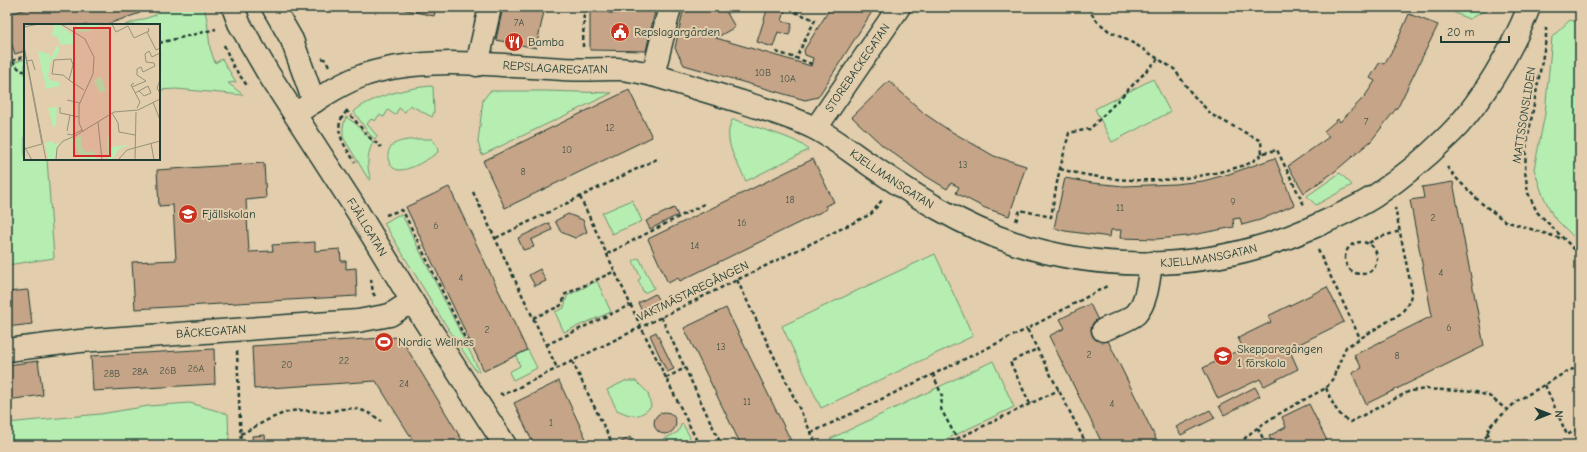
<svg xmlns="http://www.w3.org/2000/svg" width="1587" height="452" viewBox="0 0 1587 452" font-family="'Comic Neue',sans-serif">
<rect width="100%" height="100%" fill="#e2cdac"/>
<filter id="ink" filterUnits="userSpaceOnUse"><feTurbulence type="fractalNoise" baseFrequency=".025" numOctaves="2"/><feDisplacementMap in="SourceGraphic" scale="8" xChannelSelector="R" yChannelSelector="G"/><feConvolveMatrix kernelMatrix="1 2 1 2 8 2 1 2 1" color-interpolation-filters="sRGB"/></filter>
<g filter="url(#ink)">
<!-- green -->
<path fill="#b6edb0" stroke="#6a9572" d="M159,7H204L207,20L210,48L215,63L222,59L236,82L228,83L243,95L176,89L159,90V25H125L156,15Z
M1441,7H1491L1469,19Z
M1570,20L1580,23V243L1553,216L1542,193L1534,169L1545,114L1552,37Z
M25,59V159H47L54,258L7,265V65Z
M1153,79L1170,112L1112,142L1095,109Z
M432,86L433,87L434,112L432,117L410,105L405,112L399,108L395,115L388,110L384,117L379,115L375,121L371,119L367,124L377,136L375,139L370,135L354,112C368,97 412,87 432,86Z
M490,91H544L612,93L482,155L478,142L483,100Z
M346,117L356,124L373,142C367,154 366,167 371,179L369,180L343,137V127Z
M732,120H736C752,127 800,138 808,150L746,181C737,162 722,141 732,120Z
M418,139H432L437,146L438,152C431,158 409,171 399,170C387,169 384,150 394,144C401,140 411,140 418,139Z
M1340,173L1352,185L1316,205L1307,196Z
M632,200L642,221L612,234L602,213Z
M398,215H402L477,366L479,372L476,371L442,319L384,223Z
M935,254L973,336L821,408L782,326Z
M639,258L654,288L644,293L638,280L641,278L633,261Z
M597,281L611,312L564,332L555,312L564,308L567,296Z
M528,350L537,368L513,380L509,372L520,366L516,356Z
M993,361L1014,407L934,445H832L830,439Z
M625,381H636L648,393L651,407C637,419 633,417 617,410L607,390Z
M190,403L228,414L229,445H7V423L100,414L149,406Z
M682,423L690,437L686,445H652L678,432Z"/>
<!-- building -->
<path fill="#c5a488" stroke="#1f3d34" d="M32,7H138L140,13L105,25H25V51L15,54L7,31V15Z
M392,7H436L434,16Z
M503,7H545L536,48L496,40Z
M590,7H608L609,13H616L618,7H656L646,51L590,50Z
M684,7H726L724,8L735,27L716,38L811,66L813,58L805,55L804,50L831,7H875L818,97L805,100L684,65L675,48Z
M768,7H786L782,21L792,24L789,35L778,32L773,47L757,42Z
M1409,14L1438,25L1399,105L1371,141L1334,172L1304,193L1288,166L1329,137L1324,131L1338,119L1340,122L1365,96L1375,81L1370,78L1380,62L1384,64L1395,46Z
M889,81L925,114L947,129L994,156L1026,166L1009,216L985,208L956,193L959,187L951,183L947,189L919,172L882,145L852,117Z
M629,90L652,137L505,208L483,161Z
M1275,158L1294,205L1260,220L1242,225L1240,218L1233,219L1234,227L1187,236L1157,239L1120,238L1121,230H1111L1110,237L1065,231L1054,228L1065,178L1092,183L1124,186L1175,184L1203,181L1229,174Z
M813,159L834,202L825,206L827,209L680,281L678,278L668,283L648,239Z
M264,163L266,198L246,200L249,252L273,251L272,245L315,242V251L340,249L341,261H346V269L356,268L357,296L135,309L132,262L176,260L173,205L159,206L157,170Z
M1453,182L1484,346L1366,404L1352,373L1362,368L1354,355L1432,316L1410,200L1424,198L1422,187Z
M449,187L527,350L484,371L406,207Z
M674,208L678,215L650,229L646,221Z
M568,214L583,220L587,232L575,238L561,232L555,221Z
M549,223L552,230L531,240L534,247L523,250L518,238Z
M540,269L546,281L535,286L529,275Z
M1327,287L1344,322L1289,349L1298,369L1264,386L1260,379L1218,399L1203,368L1243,348L1238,338L1271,322L1268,316Z
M28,290L32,324L7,327V292Z
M655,294L662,307L644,315L638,303Z
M1090,304L1159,445H1103L1049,336L1065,328L1060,319Z
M726,308L793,445H741L684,328Z
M656,332L674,369L667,372L650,335Z
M400,337L465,445H416L376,381L254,389L252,346Z
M214,349L215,384L93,391L91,356Z
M38,361L43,395L7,400V365Z
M559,381L589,445H534L514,403Z
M1255,387L1260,396L1224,415L1219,406Z
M1309,404L1329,445H1273L1269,436L1286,427L1282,417Z
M1210,410L1215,418L1181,435L1176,427Z
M654 423a11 11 0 1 1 22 0a11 11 0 1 1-22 0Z
M265,435L266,445H253L252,436Z
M630,437L634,445H621L620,443Z"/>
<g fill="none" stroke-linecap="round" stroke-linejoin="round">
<!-- minor casing -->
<g stroke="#1f3d34" stroke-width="25">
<g id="minor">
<path id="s1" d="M233,7L239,23L268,73L356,209L412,301L505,445"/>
<path d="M273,7L292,40L314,102"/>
<path d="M477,65L490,7"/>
<path d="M653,75L670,7"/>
<path id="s2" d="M295,114C318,99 341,83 367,74C427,55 500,66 563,69C581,70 599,69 617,69C629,69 641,72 653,75C683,84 712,93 742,102C766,110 791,116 814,128C834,138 852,153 870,165C915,196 962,226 1014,243C1111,275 1218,269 1311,228C1333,218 1355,209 1375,196C1400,179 1426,158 1447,137C1479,107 1513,48 1529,7"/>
<path id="s3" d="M816,128L899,7"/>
<path d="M1103,330C1110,327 1131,319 1136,314C1147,302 1149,278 1151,263"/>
<path id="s4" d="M7,350L80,341L358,321L390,315L412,301"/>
</g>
</g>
<!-- path -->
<path stroke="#1f3d34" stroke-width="2.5" stroke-dasharray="4 3" stroke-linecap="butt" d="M1089,7L1091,13L1098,22L1109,31L1135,44L1174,69L1192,94L1212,115L1261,141L1262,154
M7,9L12,7
M795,12L815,20L796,58L812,64
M1546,27V39L1526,148L1525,171L1528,193L1537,212L1580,255
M159,43L216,29
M224,45L233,66L248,87
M583,47L584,7
M7,48L12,61L21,71H25
M776,52L796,58
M322,58L326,60L329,66
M12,61L25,56
M346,110L370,138L381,147
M347,111C330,128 345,146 355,162
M1447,167L1458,180L1480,202L1505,221L1563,239
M1060,169C1120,185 1182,184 1242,166C1250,164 1256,159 1262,154C1266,152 1273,151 1277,150L1305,207
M473,192L557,368
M580,197L641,327L699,445
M386,215L401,210L405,215L467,342
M1016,221L1020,210L1051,217L1058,177L1069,133L1090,129L1158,59
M496,238L657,159
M1345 258a16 16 0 1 1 32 0a16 16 0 1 1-32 0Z
M1369,243L1377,238L1400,231
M1318,250L1360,338
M607,254L704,204
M371,279L373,293L375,296
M737,280L817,445
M661,317L719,440L709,445
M533,318L560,306L563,303L564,295L615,271
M546,345L630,305
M237,351L241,445
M572,361L613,445
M933,374L942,396L941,409L957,439
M666,378L685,368
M1545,385L1567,435L1580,428
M1326,388C1332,402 1336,414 1350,422L1410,391L1426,389L1476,392L1489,396L1507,410
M500,393L503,395L871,214L882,200
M1030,404L1010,362L1037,349
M1258,428L1266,445
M1487,432L1494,445
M811,433L1027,329
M241,434C257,426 274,415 292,411C303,409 314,412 326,412C331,412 336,410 341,409C357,407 368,411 381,421
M944,445L1059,390
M1087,445L1027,329L1109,285
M1240,445C1249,427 1306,399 1326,388L1332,380L1346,347L1400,314C1407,307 1410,301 1412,291L1395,208
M1483,445L1490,426L1517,401L1566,372L1580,366"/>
<!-- minor -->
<use href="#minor" stroke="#e2cdac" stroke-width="22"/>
</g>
</g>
<!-- icons -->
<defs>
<g id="civic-disc" transform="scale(1)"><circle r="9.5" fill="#c8321e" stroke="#e2cdac"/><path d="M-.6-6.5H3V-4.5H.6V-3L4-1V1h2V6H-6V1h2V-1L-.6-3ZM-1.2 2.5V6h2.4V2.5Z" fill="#fff"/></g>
<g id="restaurant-disc" transform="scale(1)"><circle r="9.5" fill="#c8321e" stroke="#e2cdac"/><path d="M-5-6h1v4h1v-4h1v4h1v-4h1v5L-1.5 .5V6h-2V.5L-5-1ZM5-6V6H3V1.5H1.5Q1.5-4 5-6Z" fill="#fff"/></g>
<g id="school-disc" transform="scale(1)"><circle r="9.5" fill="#c8321e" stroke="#e2cdac"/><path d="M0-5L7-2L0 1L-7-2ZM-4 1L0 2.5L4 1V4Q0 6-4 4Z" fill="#fff"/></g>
<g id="stadium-disc" transform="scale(1)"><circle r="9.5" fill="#c8321e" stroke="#e2cdac"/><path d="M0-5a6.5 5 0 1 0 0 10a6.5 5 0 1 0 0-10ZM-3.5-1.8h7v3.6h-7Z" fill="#fff"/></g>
</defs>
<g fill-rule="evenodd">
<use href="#civic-disc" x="620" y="32"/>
<use href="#restaurant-disc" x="514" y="42"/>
<use href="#school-disc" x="188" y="214"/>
<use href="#stadium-disc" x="384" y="342"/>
<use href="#school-disc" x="1223" y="356"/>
</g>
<g text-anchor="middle" stroke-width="4" stroke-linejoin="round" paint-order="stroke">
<!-- number labels -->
<g font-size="10" fill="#485749">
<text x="519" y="26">7A</text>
<text x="763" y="76">10B</text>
<text x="788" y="82">10A</text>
<text x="1366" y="125">7</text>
<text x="610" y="131">12</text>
<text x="567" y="153">10</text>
<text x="963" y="168">13</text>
<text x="523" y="175">8</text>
<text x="790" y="203">18</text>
<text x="1233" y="205">9</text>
<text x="1120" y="211">11</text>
<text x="1433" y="221">2</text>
<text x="742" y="226">16</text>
<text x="436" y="229">6</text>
<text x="695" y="249">14</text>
<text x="1441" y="276">4</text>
<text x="461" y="281">4</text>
<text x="1449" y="331">6</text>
<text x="487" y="333">2</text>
<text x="721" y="350">13</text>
<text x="1089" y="358">2</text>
<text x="1397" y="359">8</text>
<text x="344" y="364">22</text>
<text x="287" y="368">20</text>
<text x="196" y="372">26A</text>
<text x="168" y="374">26B</text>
<text x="140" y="375">28A</text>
<text x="112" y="377">28B</text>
<text x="404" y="387">24</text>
<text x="747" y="405">11</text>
<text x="1112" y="407">4</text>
<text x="551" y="426">1</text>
</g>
<!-- poi labels -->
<g font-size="12" fill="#1f3d34" stroke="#e2cdac" text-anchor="start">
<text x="634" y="36">Repslagargården</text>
<text x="528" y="46">Bamba</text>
<text x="202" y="218">Fjällskolan</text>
<text x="398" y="346">Nordic Wellnes</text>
<text x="1237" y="353">Skepparegången<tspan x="1237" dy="14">1 förskola</tspan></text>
</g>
<!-- street labels -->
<g font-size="12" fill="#1f3d34" stroke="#e2cdac">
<text dy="4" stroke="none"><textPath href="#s2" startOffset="272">REPSLAGAREGATAN</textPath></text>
<text dy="4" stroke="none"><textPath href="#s3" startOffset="73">STOREBACKEGATAN</textPath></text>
<text transform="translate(1524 115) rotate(-81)" y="4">MATTSSONSLIDEN</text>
<text dy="4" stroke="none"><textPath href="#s2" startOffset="633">KJELLMANSGATAN</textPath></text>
<text dy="4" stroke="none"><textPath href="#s1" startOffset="258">FJÄLLGATAN</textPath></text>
<text dy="4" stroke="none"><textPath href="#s2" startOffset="969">KJELLMANSGATAN</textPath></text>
<text transform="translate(693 291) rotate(-26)" y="4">VAKTMÄSTAREGÅNGEN</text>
<text dy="4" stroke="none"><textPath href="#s4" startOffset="205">BÄCKEGATAN</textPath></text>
</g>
</g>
<!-- overview -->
<g transform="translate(24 24)">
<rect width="136" height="136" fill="#e2cdac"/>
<path d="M30,0H34L50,12V20L37,21L33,13L28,12ZM53,0H75V2L63,8L53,7ZM33,21L36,25L33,33L27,36L24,52L26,56L35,58L36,62L22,65L14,27L25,30L27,34ZM77,53L82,66L76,69L70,56ZM33,83L32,102L29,103L24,84ZM57,112V122L62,128L70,127L73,136L56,134L51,119L45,117ZM83,113H86L87,123L105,121L95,125L88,136H84ZM29,117L30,121L35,118L30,136H24L21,119Z" fill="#b6edb0"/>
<path fill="none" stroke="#94937c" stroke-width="1" d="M37,0L61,15L70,33L69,50L55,81V99L59,108M88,0L92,8L104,2L110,14L125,7L124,4M0,3L15,0M123,8L132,26L136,24M0,22L22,136M0,24L18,120L0,125M3,37L8,36L11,46M45,56L49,41L47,35L30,36L28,50L39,51L45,56L60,66M136,56L133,64L136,69M110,59L107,61L116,78L113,84M108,63L122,57L113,51V45L117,43L119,48L131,42L130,39L122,38L121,30L125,27L128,33L136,29M111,69L115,67L120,72L127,69L124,62L115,67M43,76L56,79M129,78L136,96M36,83V89L46,91M88,89L94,99L95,108L111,111M74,98L78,136M43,107L46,91L55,93M43,110L48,111L58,106M127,119L130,136M0,122L8,136M32,136L33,124L39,117L51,112L90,88L114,86L136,75M94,136L103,126L136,117M111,136L112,88"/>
<path fill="#d62828" fill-opacity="0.15" stroke="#d62828" stroke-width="2" d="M50,4H86V132H50Z"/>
<rect width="136" height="136" fill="none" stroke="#1f3d34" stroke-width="2"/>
</g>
<!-- margin -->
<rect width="1587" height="452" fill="none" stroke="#e2cdac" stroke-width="24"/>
<rect x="12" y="12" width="1563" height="428" fill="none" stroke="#1f3d34" stroke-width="1.5" filter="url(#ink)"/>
<!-- north arrow -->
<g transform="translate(1549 414) rotate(90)" stroke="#e2cdac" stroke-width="3" paint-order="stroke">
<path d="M0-3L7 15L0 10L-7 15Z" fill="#1f3d34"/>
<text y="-6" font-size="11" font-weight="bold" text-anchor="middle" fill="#1f3d34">N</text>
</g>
<!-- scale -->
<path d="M1441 36v6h68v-6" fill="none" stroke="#1f3d34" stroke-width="2"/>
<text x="1447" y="36" font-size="12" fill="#1f3d34" stroke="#e2cdac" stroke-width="3" paint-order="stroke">20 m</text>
</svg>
